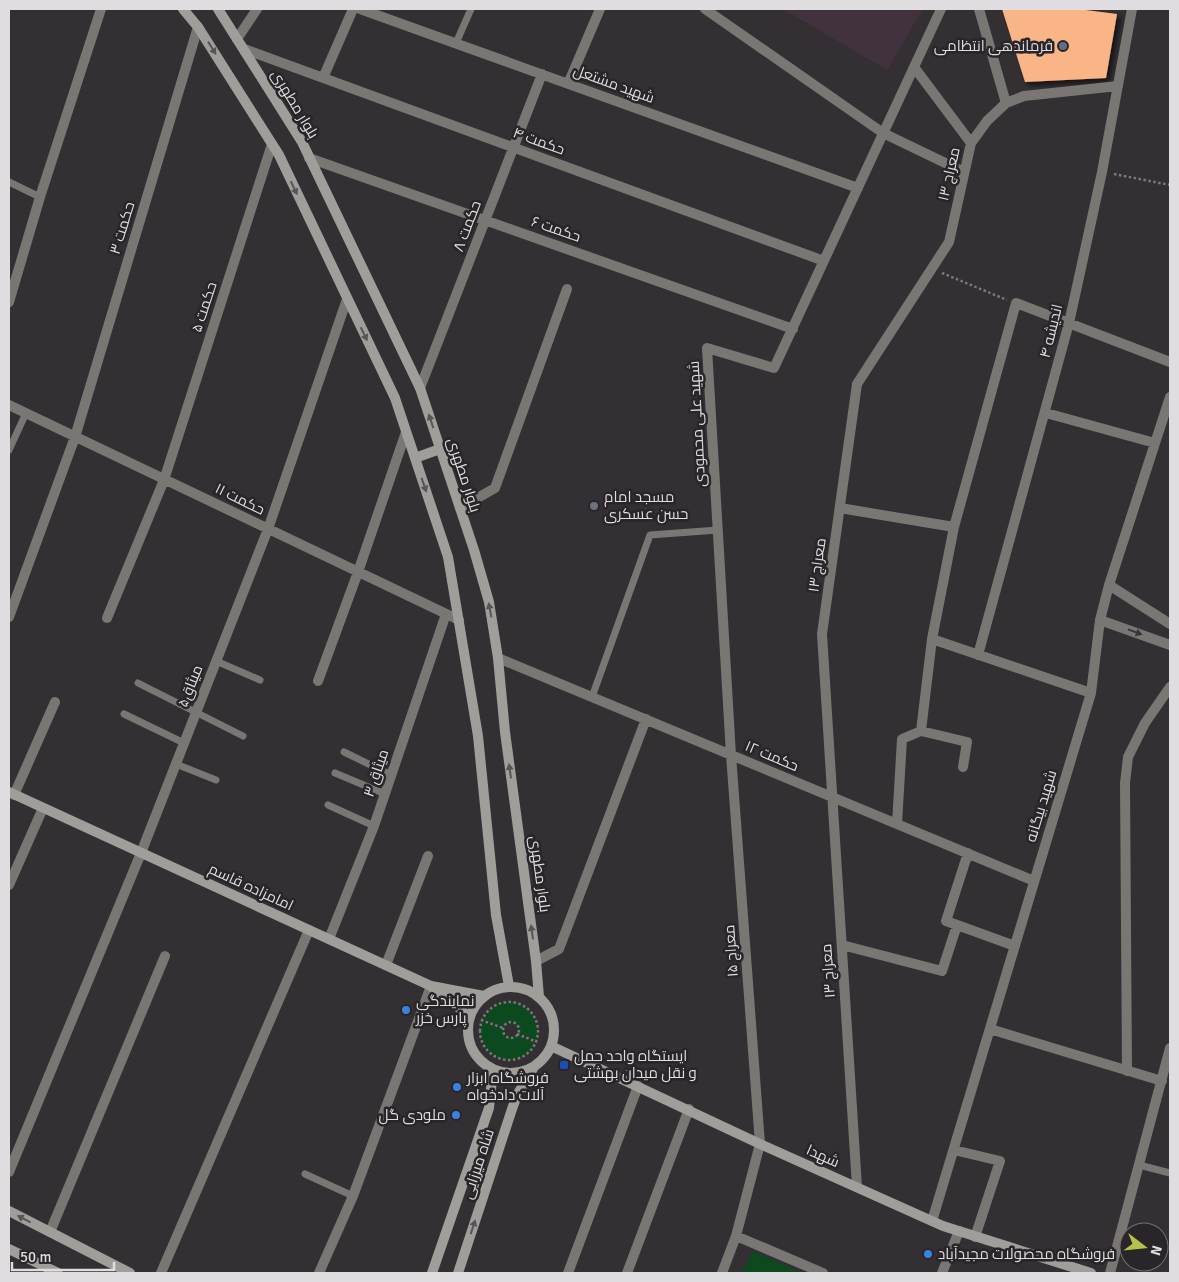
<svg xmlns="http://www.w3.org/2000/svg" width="1179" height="1282" viewBox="0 0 1179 1282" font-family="Signika,Cairo,sans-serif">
<defs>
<filter id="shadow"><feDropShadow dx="3.5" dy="3.5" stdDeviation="2.5" flood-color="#0009"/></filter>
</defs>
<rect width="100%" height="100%" fill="#332f33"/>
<!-- education -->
<path fill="#42323d" d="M783,9H919L922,10L887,70Z"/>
<!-- green -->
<path fill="#0c491f" d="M505,1001C528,1002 541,1017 537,1041L518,1033L517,1026C513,1021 507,1021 504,1027L482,1019L495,1005Z
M481,1021L503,1028L507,1037L516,1035L536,1043C516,1076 473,1058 481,1021Z
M753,1251L802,1273H742Z"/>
<!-- building -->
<path fill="#fab586" filter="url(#shadow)" d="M1002,9H1078L1117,14L1106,78L1025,82Z"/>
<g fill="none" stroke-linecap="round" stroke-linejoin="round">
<!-- path -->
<path stroke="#7b787c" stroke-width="2.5" stroke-dasharray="2.5 2.5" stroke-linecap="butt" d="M1114,174L1170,185
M942,273L1007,300
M480 1031a29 29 0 1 1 58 0a29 29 0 1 1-58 0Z
M481,1020L503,1028
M503 1030a8 8 0 1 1 16 0a8 8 0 1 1-16 0Z
M517,1034L537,1042"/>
<!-- lane -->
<path stroke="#797674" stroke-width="7" d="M456,43L471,9
M9,182L40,197
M9,450L26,413
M216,661L260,680
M138,683L243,736
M592,697L650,535L718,530
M124,714L184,743
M344,752L391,775
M176,764L216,780
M335,773L385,794
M328,805L374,826
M1139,1165L1170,1173
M305,1174L353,1196"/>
<!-- street -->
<path stroke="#797674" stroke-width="10" d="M360,9L858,188
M705,9L883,133L964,172
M979,9L1006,103
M237,39L257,9
M244,49L824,261
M914,67L971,143
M323,78L353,9
M568,84L600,9
M309,158L793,329
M9,302L40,197L101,9
M420,388L542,74
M9,405L459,620
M1046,413L1155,443
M460,508L495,488L567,289
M840,508L954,527
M1109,585L1170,624
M9,617L75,437L198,27
M107,618L164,480L272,144
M1100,620L1170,645
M932,639L1091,693
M978,655L1069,323L1102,172L1132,9
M498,658L1034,881
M318,681L358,572L406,432
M921,731L967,742L963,767
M14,795L55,702
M897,824L902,739L921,731L932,639L954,527L1016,303L1170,362
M968,853L946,921L1015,946
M9,885L43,808
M329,939L374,826L446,614
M842,945L942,971L957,925
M536,961L559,949L646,719
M386,965L428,856
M990,1029L1162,1081
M1127,1071L1125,783L1128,757L1145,723L1170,687
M954,1150L1000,1161L975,1237
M9,1172L141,853L268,529L347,299
M857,1187L822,634L857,384L949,242L971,143L987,121L1006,103L1024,96L1118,86
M932,1221L1091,693L1100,620L1109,585L1170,397
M50,1232L165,956
M736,1236L823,1273
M161,1273L309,930
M319,1273L353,1196L431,986
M568,1273L638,1086
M627,1273L689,1109
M722,1273L736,1236L760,1144L731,755L707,348L774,368L941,9
M942,1273L959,1231
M1110,1273L1170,1048"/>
<!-- secondary -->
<path stroke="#a19d9a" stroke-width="10" d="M183,9L198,27L279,155L395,398L448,557L478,736L496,915L509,986
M218,9L302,142L420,388L474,550L489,602L498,658L505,732L536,961L539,997
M415,458L440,449
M9,792L431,986L484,996
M431,986C443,1000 460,1003 469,1020
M468 1030a43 43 0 1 1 86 0a43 43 0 1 1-86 0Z
M551,1046L760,1144L943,1226L1091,1273
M9,1211L130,1273
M9,1249L58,1273
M432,1273L489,1108L493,1070
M458,1273L512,1109L517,1095L534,1067"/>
</g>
<!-- one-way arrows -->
<defs><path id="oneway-solid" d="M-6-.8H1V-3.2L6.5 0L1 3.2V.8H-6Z" transform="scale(1.25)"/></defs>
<g fill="#595556">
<use href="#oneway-solid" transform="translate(212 48) rotate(58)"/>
<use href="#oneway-solid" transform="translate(294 188) rotate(65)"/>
<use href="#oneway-solid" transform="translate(364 334) rotate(64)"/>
<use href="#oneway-solid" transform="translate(431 421) rotate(-108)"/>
<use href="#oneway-solid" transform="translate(424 485) rotate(71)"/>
<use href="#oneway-solid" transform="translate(490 610) rotate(-101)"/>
<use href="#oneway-solid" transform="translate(510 771) rotate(-98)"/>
<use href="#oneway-solid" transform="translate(532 932) rotate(-98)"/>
<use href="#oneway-solid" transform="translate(24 1219) rotate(-153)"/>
<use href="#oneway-solid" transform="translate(473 1227) rotate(-72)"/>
</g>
<use fill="#393538" href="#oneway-solid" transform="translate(1135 632) rotate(20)"/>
<!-- markers -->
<circle fill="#5c6f8a" stroke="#292529" stroke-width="2" cx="1063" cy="46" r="5"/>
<circle fill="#6b7280" stroke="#292529" stroke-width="2" cx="594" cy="506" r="5"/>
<g fill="#3f7fe0" stroke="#292529" stroke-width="2">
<circle cx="406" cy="1010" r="5"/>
<circle cx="457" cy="1087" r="5"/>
<circle cx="456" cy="1115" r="5"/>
<circle cx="928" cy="1254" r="5"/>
</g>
<rect fill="#1a4fb4" stroke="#292529" stroke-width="2" x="559" y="1060" width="10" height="10" rx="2.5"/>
<g text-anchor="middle" stroke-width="5" stroke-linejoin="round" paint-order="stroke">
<!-- poi labels -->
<g font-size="15" fill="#dfdde0" stroke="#292529" text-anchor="start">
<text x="1053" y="51" text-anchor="end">فرماندهی انتظامی</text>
<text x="604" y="502">مسجد امام<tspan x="604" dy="17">حسن عسکری</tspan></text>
<text x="416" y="1006">نمایندگی<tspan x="416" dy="17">پارس خزر</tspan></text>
<text x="574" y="1061">ایستگاه واحد حمل<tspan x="574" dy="17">و نقل میدان بهشتی</tspan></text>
<text x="467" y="1083">فروشگاه ابزار<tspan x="467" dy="17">آلات دادخواه</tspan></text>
<text x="446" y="1120" text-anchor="end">ملودی گل</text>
<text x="938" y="1259">فروشگاه محصولات مجیدآباد</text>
</g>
<!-- street labels -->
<g font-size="15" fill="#dfdde0" stroke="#292529">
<text transform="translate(614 84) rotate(20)" y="5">شهید مشتعل</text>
<text transform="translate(295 104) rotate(59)" y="5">بلوار مطهری</text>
<text transform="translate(539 141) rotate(20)" y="5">حکمت ۴</text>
<text transform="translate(949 174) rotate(-77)" y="5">معراج ۱۳</text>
<text transform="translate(467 226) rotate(-69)" y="5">حکمت ۸</text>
<text transform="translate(122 228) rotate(-73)" y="5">حکمت ۳</text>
<text transform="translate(556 229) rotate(19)" y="5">حکمت ۶</text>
<text transform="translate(204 307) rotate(-72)" y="5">حکمت ۵</text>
<text transform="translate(1051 331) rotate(-76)" y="5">اندیشه ۴</text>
<text transform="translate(697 424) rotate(-93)" y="5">شهید علی محمودی</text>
<text transform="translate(464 475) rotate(72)" y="5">بلوار مطهری</text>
<text transform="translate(240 499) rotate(26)" y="5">حکمت ۱۱</text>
<text transform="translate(817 565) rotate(-82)" y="5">معراج ۱۳</text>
<text transform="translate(190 686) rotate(-68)" y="5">میثاق۵</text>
<text transform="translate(772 756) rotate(23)" y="5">حکمت ۱۲</text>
<text transform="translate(376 773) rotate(-71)" y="5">میثاق ۳</text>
<text transform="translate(1041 806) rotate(-73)" y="5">شهید بیگانه</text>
<text transform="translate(540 874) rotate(82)" y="5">بلوار مطهری</text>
<text transform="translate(251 887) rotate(25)" y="5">امامزاده قاسم</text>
<text transform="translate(731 951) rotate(-94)" y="5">معراج ۱۵</text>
<text transform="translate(828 971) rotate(-94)" y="5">معراج ۱۳</text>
<text transform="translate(823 1156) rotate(24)" y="5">شهدا</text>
<text transform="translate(478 1164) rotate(-72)" y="5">شاه میرزایی</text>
</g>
</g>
<!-- border -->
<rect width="1179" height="1282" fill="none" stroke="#dfdde0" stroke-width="20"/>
<!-- north arrow -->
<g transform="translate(1144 1247) rotate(106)"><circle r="24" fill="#292529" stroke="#726f72"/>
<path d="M0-4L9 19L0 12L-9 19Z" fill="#b4c24a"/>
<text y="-8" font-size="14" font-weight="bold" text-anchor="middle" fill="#dfdde0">N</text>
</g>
<!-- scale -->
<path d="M12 1262v8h102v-8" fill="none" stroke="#dfdde0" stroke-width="2.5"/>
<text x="20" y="1262" font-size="15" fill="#dfdde0" stroke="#292529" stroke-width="4" paint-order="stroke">50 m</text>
</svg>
